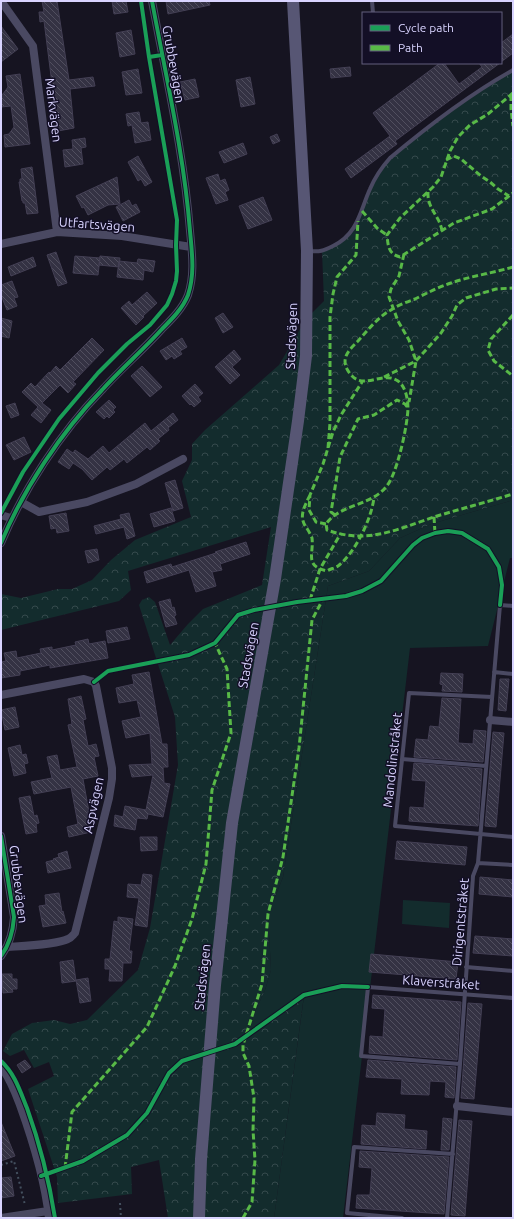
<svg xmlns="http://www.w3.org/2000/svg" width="514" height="1219" viewBox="0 0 514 1219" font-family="Ubuntu,sans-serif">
<defs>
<pattern id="forest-crowns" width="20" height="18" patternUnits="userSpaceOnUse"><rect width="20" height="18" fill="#132c2d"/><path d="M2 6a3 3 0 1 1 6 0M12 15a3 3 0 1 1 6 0" fill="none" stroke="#354a4c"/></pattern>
<pattern id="building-back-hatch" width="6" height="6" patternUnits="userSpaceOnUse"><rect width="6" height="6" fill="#343243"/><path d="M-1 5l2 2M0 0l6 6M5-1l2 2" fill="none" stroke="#514f5f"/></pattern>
</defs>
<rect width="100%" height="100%" fill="#161421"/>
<!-- grass -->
<path fill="#132c2d" d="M513,500V558H510L488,646L410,648L343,1218H274L304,996L248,1033L254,1014L265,990L271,970L268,914L283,877L328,586L369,571L400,538L431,524Z
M403,900L450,903L449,928L402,924Z"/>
<!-- forest -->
<path fill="url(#forest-crowns)" d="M513,70V500L431,524L400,538L369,571L328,586L283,877L268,914L271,970L265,990L254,1014L248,1033L304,995L274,1218H168L159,1160L131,1167L132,1194L58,1203L57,1177L28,1089L54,1076L49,1062L34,1068L24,1050L10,1056L3,1051L12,1034L32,1023L54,1020L70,1024L87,1020L138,970L150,928L178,765L175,717L139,605L142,600L149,597L155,602L170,645L188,624L203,609L262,585L271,527L128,571L131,590L119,601L1,630V594L21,598L58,589H72L92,580L111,560L135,540L191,517L182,481L192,460V444L205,430L279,365L306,319L324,301L322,251L339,243L352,231L371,188L390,158L453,110Z"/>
<!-- building -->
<path fill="url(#building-back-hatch)" stroke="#433f54" d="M42,1H57L69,80L93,77L95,86L70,89L74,128L58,131L44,21L40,22L39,12H44Z
M112,1H126L128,12L114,14Z
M166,1H209L210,5L168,14Z
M1,26L18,49L1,62Z
M131,30L135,54L120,57L116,33Z
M513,34V53L501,62V43Z
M440,63H444L459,84L482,67L479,63H500L395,141L397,144L351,178L345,169L390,136L373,113Z
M350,67L351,76L331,78L330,69Z
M138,69L142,93L126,95L122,72Z
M20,74L30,144L5,147L4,135L9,134L14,127L11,106L1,107V95L3,94L8,87L6,76Z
M250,77L255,104L241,107L236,80Z
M195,79L199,97L185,100L180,82Z
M139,112L141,123L148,122L151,140L135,143L132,125L128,126L126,114Z
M277,134L280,141L273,144L270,137Z
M85,138L86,147L81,148L83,164L65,167L63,150L73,149L72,140Z
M243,143L247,154L224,163L219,152Z
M138,156L152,182L145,186L141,179L138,181L128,162Z
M32,167L38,213L27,214L25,203H23V201H22L19,182H20V179H22L21,169Z
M218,174L220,181L225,179L229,190L225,192L228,200L216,204L206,178Z
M117,177L120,204L108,205L88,215L84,207L82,208L76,196Z
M263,197L272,220L248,229L239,206Z
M129,200L132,206L136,204L140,212L123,221L116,207Z
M56,252L67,283L58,286L47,255Z
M75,256L100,258L98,275L73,273Z
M100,256L120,258L119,267L99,265Z
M33,257L36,266L11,276L8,267Z
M138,259L155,261L153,272L144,270L143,280L117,277L119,261L137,263Z
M12,281L18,297L14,298L17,306L7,310L1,295V285Z
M147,292L157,303L143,316L144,317L136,325L121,308L129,301L132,305Z
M223,313L233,327L223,333L215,318Z
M1,318L12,321L9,338L1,336Z
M92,338L104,350L73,382L76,384L68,393L60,385L42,403L51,410L41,423L31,415L38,407L22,392L31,383L35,387L49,372L50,373L56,366L60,370Z
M182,338L187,347L180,351L182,354L174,359L172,356L166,360L160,351Z
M234,350L241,359L232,367L240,375L230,384L215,367Z
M142,366L162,387L150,397L131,376Z
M195,384L203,393L198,397L201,401L194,407L191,404L190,405L182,396Z
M109,400L116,407L113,410L115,412L109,418L107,416L104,419L96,412Z
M15,403L19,415L11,418L6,406Z
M173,413L178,420L168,428L169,430L158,439L160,441L150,450L147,447L127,463L124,459L110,470L107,467L92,480L82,469L73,463L69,469L58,462L67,449L73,453L75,450L88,459L103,446L109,453L145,423L151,431Z
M24,437L31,452L14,460L6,445Z
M175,480L183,508L173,511L165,483Z
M171,508L175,521L154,527L150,514Z
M66,513L69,531L57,533L56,528L51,529L49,516Z
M129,513L135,536L127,539L124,527L96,534L94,526L121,519L120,515Z
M246,542L250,554L220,564L222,570L212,572L216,586L196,592L189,570L147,583L144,572L171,564L172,567L216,553L215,552Z
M97,549L99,560L88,563L85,551Z
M170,599L172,608L174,607L176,615L174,616L177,624L166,627L159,602Z
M127,627L130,639L108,643L106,631Z
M88,639L89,644L105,641L108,658L50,668V665L20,671V675L1,678V662L6,661L4,653L16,651L17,658L41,653L40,649L52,647V650L76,645L75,642Z
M149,672L162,744H167L168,767H163L164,783L170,784L163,817L148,814L147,819L137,818L135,830L114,826L115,815L123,817L125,806L146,810L153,775L132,777L129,765L152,764L150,733L126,738L122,721L141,717L137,700L119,703L116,688L134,684L132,675Z
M441,673L463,674L462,692L442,691L443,685L440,684Z
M500,679H509L506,711L498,710Z
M81,696L86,719L83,720L88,746L96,744L99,756L94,757L98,776L83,779L89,812H87L91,832L69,837L67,827L78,824L71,787L34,794L31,782L52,778L47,757L57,755L60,770L77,767L68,725L72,724L68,699Z
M442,698L461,699L458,743L473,744L474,730L486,731L483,762L414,757L416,739L428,740L430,726L439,727Z
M15,707L19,727L5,730L1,710Z
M493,732L504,733L496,827L485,826Z
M20,745L22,755L26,754L28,763L24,764L26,773L14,776L8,748Z
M414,763L482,769L478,826L409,821L410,807L424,808L426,781L412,780Z
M30,796L34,816L37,815L39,823L36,824L37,832L26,834L19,798Z
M140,837H157V850L141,851Z
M397,841L467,847L465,865L395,859Z
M67,851L71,868L48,873L46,862L54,860L53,859L59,857L58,854Z
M143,874L152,875L147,927L135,925L139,898L127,897L128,884L141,885Z
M480,877L513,880V897L479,894Z
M59,893L62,912L63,911L66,923L43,927L39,906L46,905L45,895Z
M118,917L133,919L129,951H132L131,963H123L122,981H109L110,969H105V959H110L114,921L118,922Z
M475,936L513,939V956L473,953Z
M371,954L458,962L456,979L369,972Z
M73,960L76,981L62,983L60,962Z
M2,974H12V979H17V989H12L13,992L3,993Z
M88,978L91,1001L80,1003L76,980Z
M373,995L461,1002L457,1060L369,1053L370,1036L383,1037L385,1009L372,1008Z
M468,1003L482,1004L474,1099L461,1098Z
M25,1060L31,1067L22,1073L17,1065Z
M368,1060L456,1067L454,1098L445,1097L446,1082L430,1081L429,1095L401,1094L402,1079L366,1077Z
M377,1113L405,1115L404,1129L427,1131L426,1149L361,1144L362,1125L376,1126Z
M443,1118L452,1119L449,1150H441Z
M459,1120L472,1121L465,1216L451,1215Z
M1,1122L15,1156L1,1161Z
M360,1151L449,1157L444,1214L356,1208L357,1195H370L372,1168L359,1167Z
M11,1177L14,1196L1,1198V1178Z"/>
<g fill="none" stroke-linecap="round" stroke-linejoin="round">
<!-- path -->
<path stroke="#44505f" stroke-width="2" stroke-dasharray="2 3" stroke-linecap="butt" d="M1,1165L14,1161L25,1205
M120,1203L121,1218"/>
<!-- lane -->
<path stroke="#4a4962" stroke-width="4" d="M372,1L373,13
M309,251C320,252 323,251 333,246C358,234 360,211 370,189C375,177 382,167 390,158C428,126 470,94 513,70
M494,672L513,674
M492,697L409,693L395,826L513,837
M402,759L486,766
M478,863L513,865
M466,967L513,971
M460,1064L361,1056L368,987L513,998
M402,1218L347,1213L354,1147L453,1154
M447,1218L460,1064L473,876L478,863L500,605L513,606"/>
<!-- street -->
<path stroke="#4a4962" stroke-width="8" d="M1,1L33,46L57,232
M1,244L57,232L122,236L191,247
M21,502L39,512L87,502L136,484L183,459
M1,515L11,518
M1,543C23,490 61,432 102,390C121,369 143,350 162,329C172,319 183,308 188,295C195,274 192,253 190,231C184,154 166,77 152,1
M1,695L84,679L94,682L96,686L112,768V779L109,798L75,933C73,935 71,938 68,939C55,945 23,946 8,947
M490,720L513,722
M1,836L14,917C13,932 10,944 1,956
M1,1067C10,1078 15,1092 20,1105C33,1141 45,1180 49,1218
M457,1106L513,1112
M1,1218L48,1211"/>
<!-- secondary -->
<path stroke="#575674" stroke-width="12" d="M199,1218L201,1159L215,985L232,823L275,579L298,421L306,356L307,251L293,1"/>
<!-- quiet -->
<path stroke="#58b947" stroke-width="3" stroke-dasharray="6 3" stroke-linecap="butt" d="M513,93L488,114L470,125L458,137L450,151L441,177L433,187L400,218L387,235C388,245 388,254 400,257L454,223L492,209L513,193
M511,95V109L513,126
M446,160L454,156L461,159L481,176L490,182L498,189L509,196
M428,192C427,209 440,216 442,231
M362,211L378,229L387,235
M404,254L399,276L391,289L389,297L398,321L409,340L416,361L409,402
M513,267C493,273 471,276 451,283C439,287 427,293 415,299C407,302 398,305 391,310C378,317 368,330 358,341C350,349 341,357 347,369C361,395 381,369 398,381C406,387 408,400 408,409C407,427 399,463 391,479C378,507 341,502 326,524L327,530C336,533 347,536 357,536C383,537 410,525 434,517C460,509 487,502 513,494
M513,315L491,339L488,350L494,361L513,376
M384,377L416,361L441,333L452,316L457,305L466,298L496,289L513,288
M328,448L330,423V317L333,294L337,277L356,255L358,221
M310,495C305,506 298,516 306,527C308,530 311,535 312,538C314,554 304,566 327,571C330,569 335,568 338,566C355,553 372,518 374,497
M335,515L331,512L340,457L358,419L374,415L397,400L405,404L408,408
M434,517L435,533
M326,524L316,522L309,510L310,495L323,464L333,432L341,415L362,382
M310,600L320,569L341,533
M65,1168L72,1112L147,1027L175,966L192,919L206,864L212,790L231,733L227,669L215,643
M243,1218L252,1202L255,1160L253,1130L254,1098L249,1066L243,1053V1045L262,984L268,914L283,857L299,748L312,620L323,599"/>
<!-- cycleway casing -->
<g stroke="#130f26" stroke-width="6">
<path id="cycleway" d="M141,1L149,57
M1,513L23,472L59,419L98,373L127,344L150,325L167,305L172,294L176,281L177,271L176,245L177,220L149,57L162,55
M1,543C23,490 61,432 102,390C121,369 143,350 162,329C172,319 183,308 188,295C195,274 192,253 190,231C184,154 166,77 152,1
M94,682L108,671L189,655L215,643L238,615L254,610L297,602L346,596L362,591L381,581L413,545L422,538L435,533L448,531L462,533L488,549L499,567L502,585L500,605
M1,836L14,917C13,932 10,944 1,956
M1,1061C15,1074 20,1091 27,1108C40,1144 49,1180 55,1218
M41,1176L83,1161L127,1135L147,1113L169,1073L182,1061L235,1044L304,995L342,986L368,987"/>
</g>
<!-- cycleway -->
<use href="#cycleway" stroke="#1a9f57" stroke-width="4"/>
</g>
<g text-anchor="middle" stroke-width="3" stroke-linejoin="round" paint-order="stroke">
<!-- street labels -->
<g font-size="13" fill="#d9d4ff" stroke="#130f26">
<text transform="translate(174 64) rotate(80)" y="5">Grubbevägen</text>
<text transform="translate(54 110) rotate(83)" y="5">Markvägen</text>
<text transform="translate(97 224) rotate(4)" y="5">Utfartsvägen</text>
<text transform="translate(291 336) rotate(-88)" y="5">Stadsvägen</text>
<text transform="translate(248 655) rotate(-80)" y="5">Stadsvägen</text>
<text transform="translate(392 760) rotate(-84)" y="5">Mandolinstråket</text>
<text transform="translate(93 805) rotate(-78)" y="5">Aspvägen</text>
<text transform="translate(19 884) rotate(83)" y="5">Grubbevägen</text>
<text transform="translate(460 922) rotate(-85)" y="5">Dirigentstråket</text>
<text transform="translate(202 977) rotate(-84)" y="5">Stadsvägen</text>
<text transform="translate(441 982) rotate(4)" y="5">Klaverstråket</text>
</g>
</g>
<!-- border -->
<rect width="514" height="1219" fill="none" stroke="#d9d4ff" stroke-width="4"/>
<!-- legend -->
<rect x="362" y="12" width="140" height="52" fill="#130f26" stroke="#625e7d"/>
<rect x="370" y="25" width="20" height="6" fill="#1a9f57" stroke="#625e7d"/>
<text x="398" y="32" font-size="12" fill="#d9d4ff">Cycle path</text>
<rect x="370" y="45" width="20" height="6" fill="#58b947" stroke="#625e7d"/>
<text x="398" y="52" font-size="12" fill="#d9d4ff">Path</text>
</svg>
